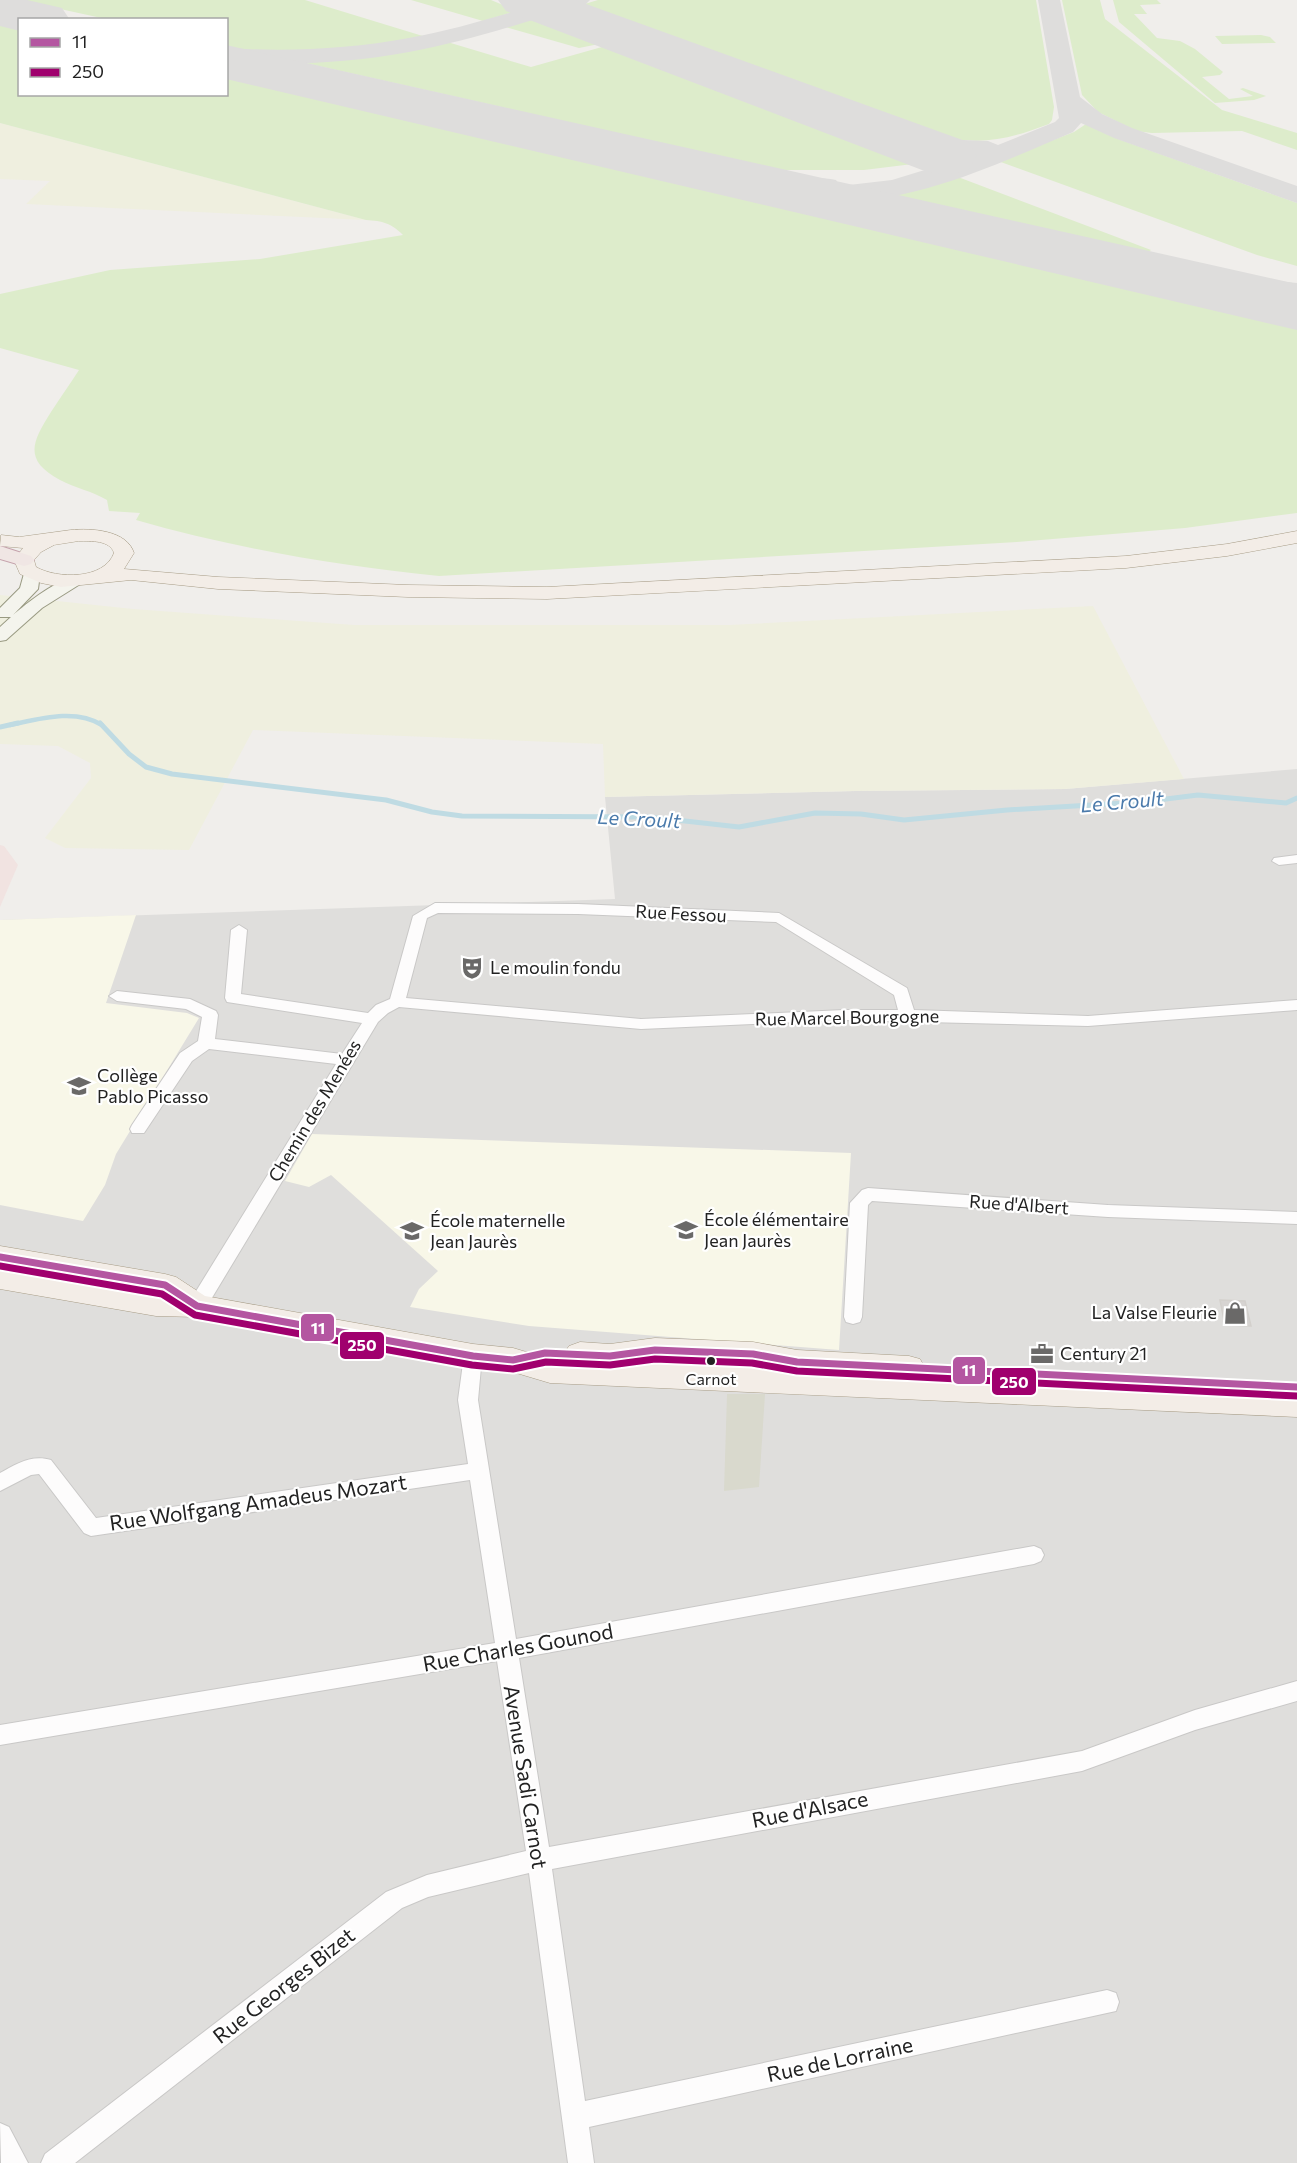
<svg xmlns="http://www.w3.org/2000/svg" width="1297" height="2163" viewBox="0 0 1297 2163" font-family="Commissioner,sans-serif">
<rect width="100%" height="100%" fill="#f0eeeb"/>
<!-- residential -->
<path fill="#dfdedc" d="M1297,769V2163H0V920L615,899L605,797L855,791L1065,789Z"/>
<!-- commercial -->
<path fill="#f1e3e1" d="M0,845L4,846L18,865L0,907Z"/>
<!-- education -->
<path fill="#f8f7e8" d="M136,915L106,1003L187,1013L199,1018L116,1154L105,1185L83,1221L0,1205V920Z
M312,1134L851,1153L839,1350L529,1326L410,1307L419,1289L438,1271L331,1175L309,1187L285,1181Z"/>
<!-- construction -->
<path fill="#d9d9cd" d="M727,1394H765L759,1487L724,1491Z"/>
<!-- farmland -->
<path fill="#efefdf" d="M0,123L366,220L26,204L50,181L0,179Z
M0,595L133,609L354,625H730L1093,606L1184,779L1065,789L855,791L605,797L603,744L253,730L189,850L65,848L45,838L91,778L90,763L58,746L0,744Z"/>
<!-- grass -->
<path fill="#ddeccb" d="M19,0H305L426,37C366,50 288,59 227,47L226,20L106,19Z
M411,0H491L517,11L483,21Z
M598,0H1036L1054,107L1052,120L1049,124C1004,141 982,145 934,136L578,6Z
M1062,0H1100L1105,19L1222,110L1297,133V150L1242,131L1152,133L1136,131L1098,112L1082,95Z
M1113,0H1157L1161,4L1140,5L1147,14H1134L1157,38L1180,41L1195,49L1223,72L1220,75L1227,79L1220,75L1202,77L1229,99L1253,96L1240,89L1243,88L1266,96L1254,100L1215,103L1119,22Z
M538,18L542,19L604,43L579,48L502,26Z
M0,25L19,29L20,94H226L227,78L1297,327V513L1185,528L1017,542L439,576C337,566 234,548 136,520L140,513L109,511L107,500C92,491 75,488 60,480C23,460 32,442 51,412C60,398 70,384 79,370L0,348V294L110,270L260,259L403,235C391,223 383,221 366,220L0,123Z
M1261,35L1270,37L1276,43L1222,44L1215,36Z
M444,41L531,67L609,45L921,163L864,170H781L305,63L388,53Z
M1086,124L1118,139L1297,203V266L1257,255L998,161L1074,132Z
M958,177L1151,250L1147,253L904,198L900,200L893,198L895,194Z"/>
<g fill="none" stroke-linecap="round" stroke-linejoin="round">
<!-- stream-far1 -->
<path stroke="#bfdbe3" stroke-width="4.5" d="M10,725C39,719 75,708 102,725"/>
<!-- stream -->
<path stroke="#bfdbe3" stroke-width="5" d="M100,723L129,754L146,767L172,774L386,800L432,812L462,816L649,817L739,827L815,813L861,814L904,820L1007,810L1142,802L1198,795L1286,803L1297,798
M0,727L18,723"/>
<!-- taxiway -->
<path fill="#dedddc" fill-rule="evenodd" d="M555,0H590L586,4C528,21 469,41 409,52C349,63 288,66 226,62V48C288,52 349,49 409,38C459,29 507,13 555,0Z
M1038,0H1060L1080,97L1102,114L1132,128L1297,186V203L1114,138L1081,123L1073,132C984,170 880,220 781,196L778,192L730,185L726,179L730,173C750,168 772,176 793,178C807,179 822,177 836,180L840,186L892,180L970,156L937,155L895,146L891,141L895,136L904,133L937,139L988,141L998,145L1055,122L1059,118Z
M1180,271L1297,283V301L1223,295L1170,286L1165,280L1170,274Z"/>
<!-- runway -->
<path fill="#dedddc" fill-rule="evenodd" d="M0,0H27L62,8L70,20H20V31L0,26Z
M498,0H575L968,142L977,156L968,170L945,175L922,170L506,11Z
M226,45L1297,284V330L226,79Z"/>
</g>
<!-- building -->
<path fill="#d7d4d2" stroke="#d3d0cc" stroke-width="1.5" d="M1220,1300L1245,1301L1251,1326L1225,1325Z"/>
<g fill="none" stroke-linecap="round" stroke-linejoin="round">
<!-- minor casing -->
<g stroke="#c9c8c7" stroke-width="2">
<path id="minor" d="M1297,855V863L1279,865L1272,861L1274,858Z
M435,903L578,904L779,913L907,988L914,1010L1088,1016L1297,1000V1010L1088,1026L844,1020L641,1029L399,1007L388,1013L378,1022L204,1311L197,1313L190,1311L188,1306L190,1301L336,1064L209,1049L192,1061L144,1133H132L130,1129L132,1125L180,1053L198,1041L202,1017L186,1009L117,1001L109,996L117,991L190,999L216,1011L218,1015L215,1039L342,1054L362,1023L227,1002L225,998L231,930L239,925L247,930L241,994L368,1013L376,1005L390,999L413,916ZM438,913L578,914L776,922L894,995L898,1010H844L641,1019L406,998L427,918Z
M868,1188L1108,1205L1297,1212V1224L1108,1217L872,1201L868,1205L862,1317L860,1322L853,1324L846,1322L844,1317L850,1203L862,1190Z
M473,1349L480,1351L482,1356L478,1400L516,1639L1034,1546L1041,1549L1044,1555L1041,1561L1034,1564L519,1658L549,1847L1082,1751L1195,1710L1297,1681V1701L1195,1730L1082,1771L552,1869L585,2101L1107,1990L1116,1993L1119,2002L1116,2011L589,2127L594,2163H568L529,1873L428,1897L402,1908L75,2163H41L45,2154L386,1892L427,1875L526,1851L497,1661L0,1745V1725L495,1643L470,1480L91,1536L84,1533L39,1474L31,1475L0,1491V1473C16,1464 32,1454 51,1460L96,1518L468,1464L458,1400L464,1356L466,1351Z
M0,2123L9,2127L28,2163H1Z"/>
</g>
<!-- secondary casing -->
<g stroke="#999a82" stroke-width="2">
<path id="secondary" d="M31,569L37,570L40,574L38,589L13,615C27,603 64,573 82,577L85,581L42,608L6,640L0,641V627L11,617H0V608L20,588L25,570Z"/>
</g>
<!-- primary casing -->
<g stroke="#a79c86" stroke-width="1">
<path id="primary" d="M71,530C91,528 127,530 134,553L124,569L218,577L408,585L547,587L1126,556L1227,544L1297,531V543L1227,556L1126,568L547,599L408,597L218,589L131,580L61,587L41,583L20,574L14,560L23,548L0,546L1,535L19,537ZM79,541C91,541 110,540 114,553C104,580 57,579 36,567L34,560L41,552L54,545Z
M0,1246L165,1274L176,1277L205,1296L473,1344L513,1348L550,1359L567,1360L564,1354L569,1346L580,1342L610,1344L655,1338L753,1342L797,1350L909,1356L920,1359L925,1368L921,1375L1297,1391V1417L550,1383L513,1372L473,1368L197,1317L156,1316L0,1289ZM655,1362L753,1366L766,1368L646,1363Z"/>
</g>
<!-- trunk casing -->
<g stroke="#c5a2ac" stroke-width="2">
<path id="trunk" d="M0,546L31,556L34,560L31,564L24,566L0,559Z"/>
</g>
<!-- minor -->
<use href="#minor" fill="#fdfcfc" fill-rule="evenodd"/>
<!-- secondary -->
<use href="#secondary" fill="#f4f4ed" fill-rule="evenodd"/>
<!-- primary -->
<use href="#primary" fill="#f3ede7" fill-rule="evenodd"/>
<!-- trunk -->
<use href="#trunk" fill="#f0e6e4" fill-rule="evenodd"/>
<!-- bus-1 casing -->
<g stroke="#fff" stroke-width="11">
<path id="bus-1" d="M0,1257L165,1285L197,1306L473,1356L513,1360L545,1353L610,1356L655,1350L753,1354L797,1362L1297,1387"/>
</g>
<!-- bus-2 casing -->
<g stroke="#fff" stroke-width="11">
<path id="bus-2" d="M0,1266L162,1294L195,1315L472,1365L513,1369L546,1362L610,1365L655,1359L752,1363L797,1371L1297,1396"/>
</g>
<!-- bus-1 -->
<use href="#bus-1" stroke="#b456a1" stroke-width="7"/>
<!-- bus-2 -->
<use href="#bus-2" stroke="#a0006e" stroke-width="7"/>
</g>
<!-- icons -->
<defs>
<g id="theatre-bare" transform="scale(1.8)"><path d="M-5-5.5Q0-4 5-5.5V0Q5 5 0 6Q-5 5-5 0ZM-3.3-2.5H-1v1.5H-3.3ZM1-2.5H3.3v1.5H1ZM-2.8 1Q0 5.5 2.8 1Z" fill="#6a6968" stroke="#fff" stroke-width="2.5" paint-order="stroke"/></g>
<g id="school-bare" transform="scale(1.8)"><path d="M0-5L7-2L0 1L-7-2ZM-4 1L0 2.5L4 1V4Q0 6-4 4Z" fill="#6a6968" stroke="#fff" stroke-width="2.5" paint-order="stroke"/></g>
<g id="shop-bare" transform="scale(1.8)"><path d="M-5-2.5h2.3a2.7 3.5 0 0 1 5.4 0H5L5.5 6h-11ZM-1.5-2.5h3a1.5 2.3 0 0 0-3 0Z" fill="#6a6968" stroke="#fff" stroke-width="2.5" paint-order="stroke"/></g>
<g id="office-bare" transform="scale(1.8)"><path d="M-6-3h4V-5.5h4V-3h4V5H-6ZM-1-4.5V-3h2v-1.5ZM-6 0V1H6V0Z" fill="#6a6968" stroke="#fff" stroke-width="2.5" paint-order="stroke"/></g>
</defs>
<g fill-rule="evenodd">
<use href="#theatre-bare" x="472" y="968"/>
<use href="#school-bare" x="79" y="1086"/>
<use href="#school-bare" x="686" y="1230"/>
<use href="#school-bare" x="412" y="1231"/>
<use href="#shop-bare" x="1235" y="1313"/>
<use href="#office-bare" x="1042" y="1354"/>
</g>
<!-- markers -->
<circle fill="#222" stroke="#fff" stroke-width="2" cx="711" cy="1361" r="5"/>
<g text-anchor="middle" stroke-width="4.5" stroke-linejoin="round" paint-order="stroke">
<!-- bus labels -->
<g font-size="16" fill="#222" stroke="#fff">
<text x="711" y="1385">Carnot</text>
</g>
<!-- street labels -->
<g font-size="18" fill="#222" stroke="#fff">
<text transform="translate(681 914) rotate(3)" y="6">Rue Fessou</text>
<text transform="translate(847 1018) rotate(-1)" y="6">Rue Marcel Bourgogne</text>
<text transform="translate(315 1111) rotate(-59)" y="6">Chemin des Menées</text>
<text transform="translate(1019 1205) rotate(4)" y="6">Rue d'Albert</text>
</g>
<!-- poi labels -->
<g font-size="18" fill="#222" stroke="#fff" text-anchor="start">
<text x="490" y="974">Le moulin fondu</text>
<text x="97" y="1082">Collège<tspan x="97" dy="21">Pablo Picasso</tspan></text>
<text x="704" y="1226">École élémentaire<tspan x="704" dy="21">Jean Jaurès</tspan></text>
<text x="430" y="1227">École maternelle<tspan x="430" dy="21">Jean Jaurès</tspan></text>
<text x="1217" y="1319" text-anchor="end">La Valse Fleurie</text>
<text x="1060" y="1360">Century 21</text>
</g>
<!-- water labels -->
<g font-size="20" font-style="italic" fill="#4a7aab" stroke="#fff">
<text transform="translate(1122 802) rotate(-5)" y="7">Le Croult</text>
<text transform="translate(639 819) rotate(3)" y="7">Le Croult</text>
</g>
<!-- near-street labels -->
<g font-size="21" fill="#222" stroke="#fff">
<text transform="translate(258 1503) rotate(-8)" y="7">Rue Wolfgang Amadeus Mozart</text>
<text transform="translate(518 1648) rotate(-10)" y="7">Rue Charles Gounod</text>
<text transform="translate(525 1777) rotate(81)" y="7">Avenue Sadi Carnot</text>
<text transform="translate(810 1810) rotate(-11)" y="7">Rue d'Alsace</text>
<text transform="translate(284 1986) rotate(-38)" y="7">Rue Georges Bizet</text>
<text transform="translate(840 2060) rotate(-12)" y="7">Rue de Lorraine</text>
</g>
</g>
<g stroke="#fff" stroke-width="2">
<rect x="300" y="1313" width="35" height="29" rx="6" fill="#b456a1"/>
<rect x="339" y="1331" width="46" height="29" rx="6" fill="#a0006e"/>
<rect x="952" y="1356" width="34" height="29" rx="6" fill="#b456a1"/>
<rect x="991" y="1367" width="46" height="29" rx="6" fill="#a0006e"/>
</g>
<g font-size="16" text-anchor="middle" font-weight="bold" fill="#fff">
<text x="318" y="1334">11</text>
<text x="362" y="1351">250</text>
<text x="969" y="1376">11</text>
<text x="1014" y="1388">250</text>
</g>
<!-- legend -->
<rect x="18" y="18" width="210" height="78" fill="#ffffff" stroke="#a7a7a7" stroke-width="1.5"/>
<rect x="30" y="38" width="30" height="9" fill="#b456a1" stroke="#a7a7a7" stroke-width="1.5"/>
<text x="72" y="48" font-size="18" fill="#222222">11</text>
<rect x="30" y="68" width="30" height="9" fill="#a0006e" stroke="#a7a7a7" stroke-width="1.5"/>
<text x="72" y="78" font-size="18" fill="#222222">250</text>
</svg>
